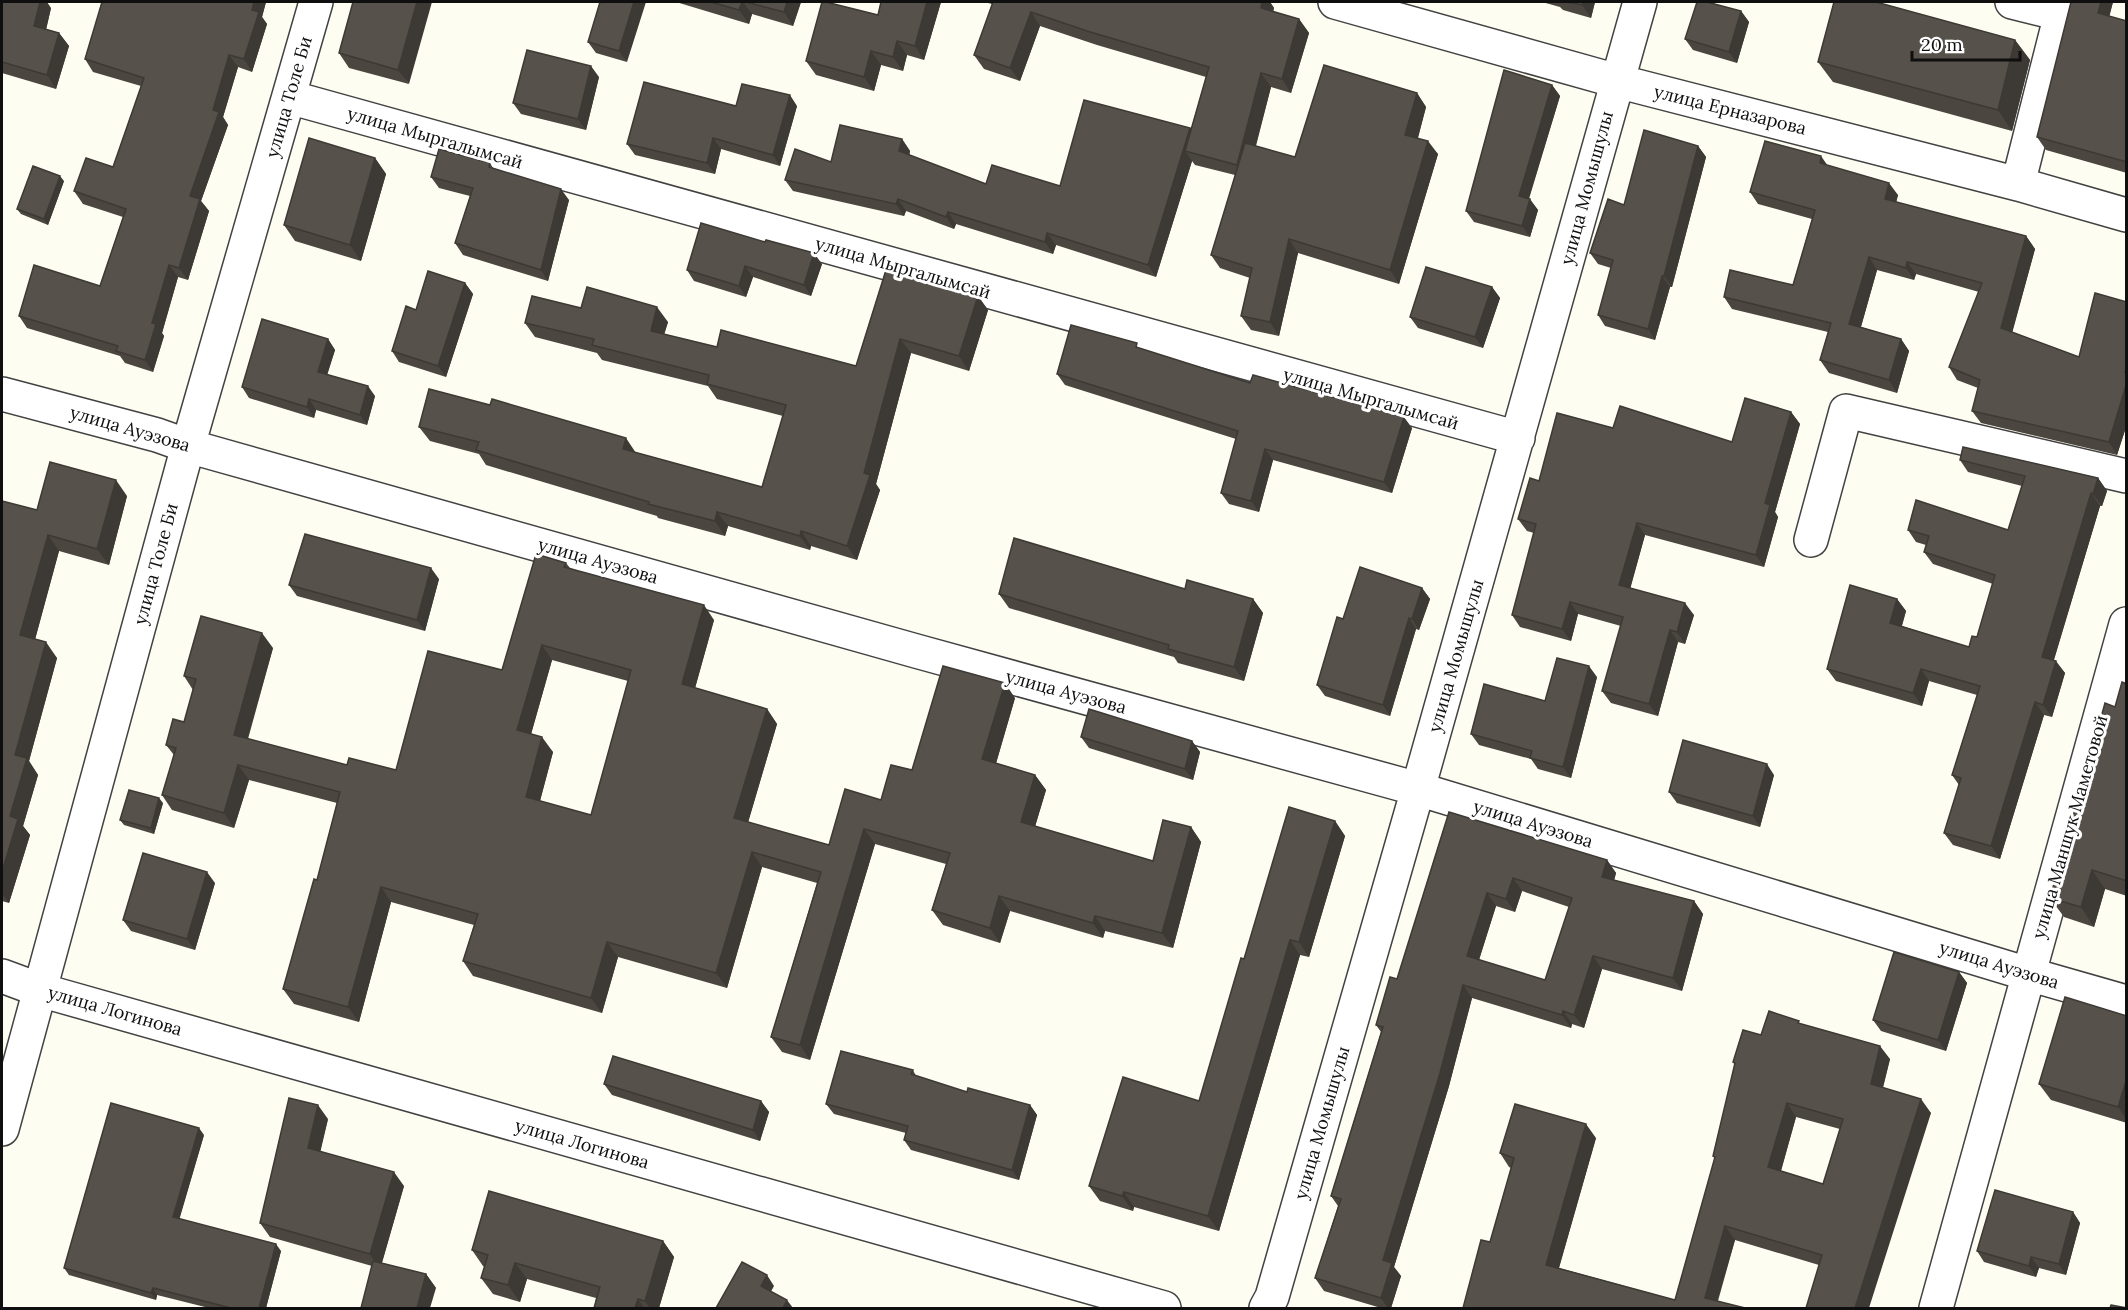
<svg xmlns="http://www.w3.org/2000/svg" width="2128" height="1310" viewBox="0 0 2128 1310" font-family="Lora,serif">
<rect width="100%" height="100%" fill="#fefdf1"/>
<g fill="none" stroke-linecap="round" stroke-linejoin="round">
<!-- minor casing -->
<g stroke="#424242" stroke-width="36">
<path id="minor" d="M1335,2L1617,81L2018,184L2126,215
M2012,2L2061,14
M289,97L1518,438
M2018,184L2064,2
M2,394L157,435L188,446L916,651L1418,789L2028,974L2126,1002
M1811,540L1846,411L2126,476
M2,976L40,990L1164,1308
M2,1129L188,446L316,2
M1266,1308L1272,1297L1418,789L1640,2
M1936,1308L2126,624"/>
</g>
<!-- minor -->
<use href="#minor" stroke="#fff" stroke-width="33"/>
</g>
<!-- wall -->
<path fill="#4b4640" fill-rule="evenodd" d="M2,2L51,8L46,29L59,33L69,46L56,89L2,73Z
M102,2H266L262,17L267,24L252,72L238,67L223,117L228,125L201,201L209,211L188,280L178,277L162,333L164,336L153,372L125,363L120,356L27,328L19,316L100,286L123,217L83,204L74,191L113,167L141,86L93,72L85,59Z
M353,2L409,84L349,68L339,53Z
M600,2L627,62L596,53L588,42Z
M676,2H801L793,26L752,14L749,24Z
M881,2H941L924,60L907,55L903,71L881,65L874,91L816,75L806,61L878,15Z
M984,2H1270L1274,8L1273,12L1299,19L1309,33L1291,93L1271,87L1256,146L1295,157L1417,93L1426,107L1418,138L1438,154L1399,284L1298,253L1279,336L1251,330L1241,316L1250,278L1220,268L1211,255L1235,175L1195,165L1192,161L1156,277L1056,245L1053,254L956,224L954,229L906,211L904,216L793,191L785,180L831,162L902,139L910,151L909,155L986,184L1060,186L1191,129L1206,77L1097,45L1040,26L1020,81L984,69L974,55L992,4Z
M1542,2H1595L1591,18L1563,10L1560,7Z
M2071,2H2113L2109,16L2127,21V173L2046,150L2037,137Z
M1741,11L1749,22L1737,63L1693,50L1685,39Z
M2015,40L2030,60L2012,131L1833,82L1818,62Z
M599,77L586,130L521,114L513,103Z
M1552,85L1560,96L1529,199L1538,210L1530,237L1474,222L1466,211Z
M736,106H797L780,166L721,149L715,174L635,155L627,144Z
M1698,146L1706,157L1672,287H1670L1655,340L1605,326L1598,315L1611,268L1598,264L1590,253L1624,205Z
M375,158L386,174L361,261L295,241L284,225Z
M490,163L493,168L569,200L548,281L463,255L455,243L470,196L439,188L431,177Z
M1828,166L1898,195L1896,202L2026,236L2035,249L2012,332L2079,357L2127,302V424L2117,455L1981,423L1972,411L1978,388L1957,380L1949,367L1979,292L1916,274L1914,280L1877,270L1861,327L1901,339L1909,351L1897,393L1829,373L1820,360L1828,332L1732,309L1724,297L1793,285L1812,219L1758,204L1750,192Z
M64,181L48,225L21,214L17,209Z
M701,223L822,264L811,296L753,277L746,297L694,281L687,270Z
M886,270L978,296L988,310L969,371L911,353L876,484L880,490L857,560L811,546L810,550L728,526L725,536L658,518L657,516L486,465L479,454L430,441L419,427L636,453L762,487L783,416L717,399L708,386L602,360L597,353L535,337L525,323L668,322L664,334L717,347L856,366Z
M465,283L473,294L446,377L399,362L392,351Z
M1492,287L1500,298L1483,348L1418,328L1410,317Z
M328,339L335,350L327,374L375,396L367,425L316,410L314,418L249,398L242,387Z
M1142,349L1250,383L1412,428L1392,493L1273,460L1259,512L1229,504L1221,493L1236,439L1065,385L1057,374Z
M1791,412L1800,424L1775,512L1778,517L1764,567L1645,535L1630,588L1694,615L1685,644L1678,642L1658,716L1611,703L1602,691L1621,626L1578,614L1571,641L1520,627L1512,615L1534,533L1527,531L1518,519L1539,481L1613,428L1732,442Z
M1960,460L2098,478L2107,491L2102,506H2100L2054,660L2065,673L2052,717L2044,715L2000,859L1953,845L1944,833L1959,785L1952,775L1977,695L1929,681L1922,706L1836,681L1827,669L1897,599L1906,611L1902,626L1969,647L1977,637L1993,584L1933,564L1924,552L1926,545L1916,542L1908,530H2008L2022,486L1968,472Z
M127,496L109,565L59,551L35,639L57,658L29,761L38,775L23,826L30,835L9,903L2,901V501L37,510Z
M566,563L570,568L714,620L695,688L767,709L777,724L748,822L829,845L881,800L912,770L1015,698L996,763L1035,775L1046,790L1035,826L1153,861L1191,827L1201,842L1173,948L1105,931L1103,938L1010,911L1000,943L943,925L932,910L946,864L875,844L810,1060L782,1052L771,1037L817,883L762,867L727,988L618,957L602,1013L473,976L463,961L474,925L391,902L359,1022L294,1004L283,989L317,880L337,803L249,780L234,828L172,810L162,795L174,755L166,745L184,722L193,690L184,676L273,648L248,739L347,765L396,770L502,670ZM552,660L628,681L591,815L540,801L553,752L531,734Z
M439,579L425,631L297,596L289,585Z
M1422,588L1430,599L1419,630L1416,629L1390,716L1325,696L1317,685L1343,619Z
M1185,589L1253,599L1263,613L1244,681L1178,663L1174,657L1009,608L999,594Z
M1597,677L1571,778L1538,769L1531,759L1479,745L1471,734Z
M2127,684V896L2105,889L2094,927L2064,917L2050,898L2115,707Z
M1081,737L1192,741L1200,752L1193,780L1089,748Z
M1774,775L1760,827L1677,803L1669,792Z
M163,803L154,834L124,825L120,820Z
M1449,812L1607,860L1616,873L1614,881L1694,901L1703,914L1682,991L1602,969L1584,1028L1572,1024L1571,1028L1472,998L1449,1086L1394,1267L1401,1276L1391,1308H1381L1324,1291L1315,1278L1338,1206L1331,1196L1381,1032L1376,1025L1397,979ZM1522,891L1569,907L1545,980L1479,960L1496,906L1515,912Z
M1335,821L1345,836L1309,957L1300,955L1219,1231L1134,1207L1133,1211L1100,1201L1089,1186L1199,1101L1244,959Z
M215,883L195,950L131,931L123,920Z
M1959,972L1967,983L1946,1051L1881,1031L1873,1020Z
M2127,1016V1123L2051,1100L2039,1084Z
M1802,1024L1890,1059L1883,1088L1931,1113L1819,1265L1735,1240L1718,1301L1463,1308L1490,1242L1511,1168L1509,1167L1500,1153L1596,1138L1559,1268L1675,1300L1715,1159L1713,1156L1735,1065L1733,1062L1761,1035ZM1796,1117L1840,1129L1823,1184L1781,1171Z
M913,1070L916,1076L967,1092L1030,1105L1037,1115L1019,1180L911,1150L904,1140L906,1133L834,1114L826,1104Z
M604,1084L761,1101L769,1112L760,1141L612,1095Z
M328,1119L320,1151L404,1186L382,1263L426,1274L436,1288L372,1266L270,1237L260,1223Z
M204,1135L179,1219L281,1251L266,1308H209L157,1295L156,1300L69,1275L64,1268Z
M2073,1212L2080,1223L2066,1275L2039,1268L2036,1277L1984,1262L1977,1251Z
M663,1241L674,1257L659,1308H594L596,1298L527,1279L520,1302L493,1294L481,1278L485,1267L483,1266L472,1250Z"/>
<!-- shaded-wall -->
<path fill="#3d3934" d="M40,2H47L51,8L44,39L34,26Z
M254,2H266L262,17L267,24L252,72L244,59L252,10Z
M417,2H432L409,84L398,70Z
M634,2H646L627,62L619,51Z
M742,2H743L752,14L749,24L739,10Z
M787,2H801L793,26L784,12Z
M927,2H941L924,60L915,46Z
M1262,2H1270L1274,8L1270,22L1261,8Z
M1583,2H1595L1591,18L1582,5Z
M2101,2H2113L2107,26L2098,13Z
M1741,11L1749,22L1737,63L1729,52Z
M1031,12L1040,26L1020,81L1010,68Z
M1299,19L1309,33L1291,93L1282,79Z
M59,33L69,46L56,89L47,75Z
M2015,40L2030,60L2012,131L1998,110Z
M897,41L907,55L903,71L893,57Z
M871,51L881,65L874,91L864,77Z
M229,55L238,67L223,117L228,125L201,201L209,211L188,280L179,268L190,196L213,110Z
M591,66L599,77L586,130L578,119Z
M1261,73L1271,87L1247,178L1237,165Z
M1552,85L1560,96L1526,207L1519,196Z
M1417,93L1426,107L1415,148L1405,135Z
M790,95L797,106L780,166L773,155Z
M1190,128L1199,140L1185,151L1192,161L1156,277L1148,265Z
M713,138L721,149L715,174L707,163Z
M902,139L910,151L908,163L899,151Z
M1428,141L1438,154L1399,284L1390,270Z
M1698,146L1706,157L1672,287L1664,276Z
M1821,156L1830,169L1820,163Z
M375,158L386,174L361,261L350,245Z
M60,176L64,181L48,225L44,219Z
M1889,183L1898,195L1894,211L1885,199Z
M561,189L569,200L548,281L541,270Z
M898,199L906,211L904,216L896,204Z
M1530,199L1538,210L1530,237L1522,226Z
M948,212L956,224L954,229L946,217Z
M1047,233L1056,245L1053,254L1045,242Z
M2026,236L2035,249L2010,341L2001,328Z
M1289,239L1298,253L1279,336L1270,322Z
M814,253L822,264L811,296L804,285Z
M1869,257L1877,270L1858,337L1849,324Z
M1907,262L1916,274L1914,280L1906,268Z
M169,265L178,277L162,333L164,336L153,372L145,360L152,323Z
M745,266L753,277L746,297L739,286Z
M1662,276L1670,287L1655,340L1648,329Z
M465,283L473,294L446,377L438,366Z
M1492,287L1500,298L1483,348L1475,337Z
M978,296L988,310L969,371L959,356Z
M657,307L668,322L661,345L651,331Z
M328,339L335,350L325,382L318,372Z
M900,339L911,353L876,484L880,490L857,560L847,546L864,473Z
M1901,339L1909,351L1897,393L1889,380Z
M2127,382V424L2117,455L2109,442Z
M368,386L375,396L367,425L360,415Z
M309,399L316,410L314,418L307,407Z
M1791,412L1800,424L1775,512L1778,517L1764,567L1756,555L1765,503Z
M1404,417L1412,428L1392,493L1384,482Z
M626,438L636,453L623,449Z
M1265,449L1273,460L1259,512L1251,501Z
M2098,478L2107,491L2102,506L2093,494Z
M116,480L127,496L109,565L97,549Z
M2091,493L2100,506L2051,669L2042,657Z
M717,512L728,526L725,536L715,521Z
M1637,523L1645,535L1628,597L1619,585Z
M801,531L811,546L810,550L800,536Z
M48,535L59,551L32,651L20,635Z
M431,568L439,579L425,631L417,620Z
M1422,588L1430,599L1419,630L1412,619Z
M1253,599L1263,613L1244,681L1234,667Z
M1897,599L1906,611L1899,635L1890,623Z
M1570,602L1578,614L1571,641L1562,629Z
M1685,603L1694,615L1685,644L1677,632Z
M704,605L714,620L692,699L682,684Z
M1409,618L1416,629L1390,716L1383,705Z
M1670,630L1678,642L1658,716L1649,704Z
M262,633L273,648L244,750L234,735Z
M46,642L57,658L29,761L38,775L23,826L30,835L9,903L2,893V872L10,816L15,755Z
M542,645L552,660L528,745L517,730Z
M2056,661L2065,673L2052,717L2043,705Z
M1589,666L1597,677L1571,778L1563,767Z
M1921,669L1929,681L1922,706L1913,693Z
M1005,683L1015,698L993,774L982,759Z
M2035,702L2044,715L2000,859L1991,846Z
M767,709L777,724L745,833L734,818Z
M542,737L553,752L537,812L526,797Z
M1192,741L1200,752L1193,780L1185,769Z
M1767,764L1774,775L1760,827L1753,816Z
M238,765L249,780L234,828L224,813Z
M1035,775L1046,790L1032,837L1021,822Z
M159,798L163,803L154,834L151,828Z
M1335,821L1345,836L1309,957L1299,942Z
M1191,827L1201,842L1173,948L1162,933Z
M864,829L875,844L810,1060L800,1045Z
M752,852L762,867L727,988L716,973Z
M1607,860L1616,873L1611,890L1602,877Z
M2092,870L2105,889L2094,927L2081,907Z
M207,872L215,883L195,950L187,939Z
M1513,878L1522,891L1515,912L1506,899Z
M381,887L391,902L359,1022L348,1007Z
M1487,893L1496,906L1476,969L1467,956Z
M999,896L1010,911L1000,943L990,928Z
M1694,901L1703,914L1682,991L1673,978Z
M1095,916L1105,931L1103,938L1093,923Z
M1290,940L1300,955L1219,1231L1208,1216Z
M607,942L618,957L602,1013L591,998Z
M1593,956L1602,969L1584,1028L1574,1015Z
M1959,972L1967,983L1946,1051L1938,1040Z
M1463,985L1472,998L1449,1086L1394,1267L1401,1276L1391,1308H1388L1381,1298L1383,1260Z
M1563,1011L1572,1024L1571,1028L1562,1015Z
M1880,1046L1890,1059L1880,1098L1871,1084Z
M2127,1078V1120L2118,1107Z
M1921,1099L1931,1113L1869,1308H1855Z
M761,1101L769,1112L760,1141L753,1130Z
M1787,1103L1796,1117L1778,1181L1768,1167Z
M318,1105L328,1119L318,1162L308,1148Z
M1030,1105L1037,1115L1019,1180L1012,1170Z
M1586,1124L1596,1138L1556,1278L1546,1265Z
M199,1128L204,1135L178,1224L173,1217Z
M394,1172L404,1186L380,1269L370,1254Z
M1124,1192L1134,1207L1133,1211L1122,1196Z
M2073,1212L2080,1223L2066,1275L2059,1264Z
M1725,1226L1735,1240L1715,1308L1705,1298Z
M663,1241L674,1257L659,1308H650L645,1301Z
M276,1244L281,1251L266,1308H259Z
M2031,1257L2039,1268L2036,1277L2029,1266Z
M515,1263L527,1279L520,1302L508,1285Z
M426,1274L436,1288L430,1308H417Z
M767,1275L774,1286L768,1297L761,1286Z
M153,1288L157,1295L156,1300L151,1293Z
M638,1299L644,1308H635Z
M787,1300L793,1308H783Z"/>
<!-- building -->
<path fill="#57514b" stroke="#3d3934" stroke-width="1.5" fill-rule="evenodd" d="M2,2H40L34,26L59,33L47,75L2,62Z
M102,2H254L252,10L259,12L244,59L229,55L213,110L219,112L190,196L200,199L179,268L169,265L152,323L156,324L145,360L116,351L118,346L19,316L34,265L100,286L126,209L74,191L86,158L113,167L144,78L85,59Z
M353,2H417L398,70L339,53Z
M600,2H634L619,51L588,42Z
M711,2H742L739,10Z
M746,2H787L784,12Z
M822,2H826L878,15L881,2H927L915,46L897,41L893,57L871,51L864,77L806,61Z
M993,2H1262L1261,8L1299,19L1282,79L1261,73L1237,165L1185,151L1209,67L1087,31L1031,12L1010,68L974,55Z
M1567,2H1583L1582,5Z
M1697,2H1707L1741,11L1729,52L1685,39Z
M1834,2H1876L2015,40L1998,110L1818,62Z
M2071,2H2101L2098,13L2127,21V162L2037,137Z
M527,50L591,66L578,119L513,103Z
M1324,65L1417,93L1405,135L1428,141L1390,270L1289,239L1270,322L1241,316L1252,268L1211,255L1245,143L1295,157Z
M1504,70L1552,85L1519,196L1530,199L1522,226L1466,211Z
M644,82L736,106L742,84L790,95L773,155L713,138L707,163L627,144Z
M1084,100L1190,128L1148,265L1047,233L1045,242L948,212L946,217L898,199L896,204L785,180L795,149L831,162L840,125L902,139L899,151L986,184L992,165L1060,186Z
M1644,130L1698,146L1664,276H1662L1648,329L1598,315L1613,260L1590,253L1608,199L1624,205Z
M309,138L375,158L350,245L284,225Z
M1765,141L1821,156L1820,163L1889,183L1885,199L2026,236L2001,328L2079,357L2095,293L2127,302V367L2125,372H2127V382L2109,442L1972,411L1980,380L1949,367L1982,283L1907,262L1906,268L1869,257L1849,324L1901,339L1889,380L1820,360L1831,323L1724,297L1730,270L1793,285L1815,210L1750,192Z
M439,149L490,163L489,167L561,189L541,270L455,243L473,188L431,177Z
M33,166L60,176L44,219L17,209Z
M701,223L765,242L766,240L814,253L804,285L745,266L739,286L687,270Z
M1426,267L1492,287L1475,337L1410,317Z
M886,270L978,296L959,356L900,339L864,473L870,475L847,546L801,531L800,536L717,512L715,521L648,504L649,502L476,450L479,442L419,427L429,389L490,405L492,399L626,438L623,449L762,487L786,405L707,384L709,375L592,345L594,339L525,323L532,296L581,308L587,287L657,307L651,331L717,347L721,330L856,366Z
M428,271L465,283L438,366L392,351L406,306L416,310Z
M262,319L328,339L318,372L368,386L360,415L309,399L307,407L242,387Z
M1071,325L1137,343L1136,347L1250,383L1253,375L1404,417L1384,482L1265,449L1251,501L1221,493L1238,431L1057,374Z
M1745,398L1791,412L1765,503L1770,505L1756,555L1637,523L1619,585L1685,603L1677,632L1670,630L1649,704L1602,691L1623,617L1570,602L1562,629L1512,615L1536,524L1518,519L1530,478L1539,481L1557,413L1613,428L1620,406L1732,442Z
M1963,447L2098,478L2093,494L2091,493L2042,657L2056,661L2043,705L2035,702L1991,846L1944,833L1961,778L1952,775L1980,686L1921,669L1913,693L1827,669L1850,585L1897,599L1890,623L1969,647L1972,636L1977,637L1995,575L1924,552L1929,536L1908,530L1916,500L2008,530L2025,476L1960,460Z
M50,462L116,480L97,549L48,535L20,635L46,642L15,755L27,758L10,816L18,819L2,872V501L37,510Z
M305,534L431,568L417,620L289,585Z
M1014,538L1185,589L1187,580L1253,599L1234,667L1168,649L1169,645L999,594Z
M536,554L566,563L564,567L704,605L682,684L767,709L734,818L829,845L845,789L881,800L891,765L912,770L943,666L1005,683L982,759L1035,775L1021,822L1153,861L1163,820L1191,827L1162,933L1095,916L1093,923L999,896L990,928L932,910L950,853L864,829L800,1045L771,1037L821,872L752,852L716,973L607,942L591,998L463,961L478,914L381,887L348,1007L283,989L314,879L317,880L340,792L238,765L224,813L162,795L176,748L166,745L173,719L184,722L196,679L184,676L201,616L262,633L234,735L347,765L349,758L396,770L428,651L502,670ZM542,645L631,670L591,815L526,797L542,737L517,730Z
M1360,567L1422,588L1412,619L1409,618L1383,705L1317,685L1337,617L1343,619Z
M1557,658L1589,666L1563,767L1530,758L1532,751L1471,734L1484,684L1545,701Z
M2122,682L2127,684V881L2092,870L2081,907L2050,898L2105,703L2115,707Z
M1089,709L1192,741L1185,769L1081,737Z
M1683,740L1767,764L1753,816L1669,792Z
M129,790L159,798L151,828L120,820Z
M1289,807L1335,821L1299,942L1290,940L1208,1216L1124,1192L1122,1196L1089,1186L1123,1077L1199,1101L1241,958L1244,959Z
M1449,812L1607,860L1602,877L1694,901L1673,978L1593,956L1574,1015L1563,1011L1562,1015L1463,985L1440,1073L1383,1260L1392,1263L1381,1298L1315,1278L1341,1199L1331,1196L1383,1027L1376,1025L1390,977L1397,979ZM1513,878L1572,898L1545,980L1467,956L1487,893L1506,899Z
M143,853L207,872L187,939L123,920Z
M1894,952L1959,972L1938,1040L1873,1020Z
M2065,997L2127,1016V1078L2118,1107L2039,1084Z
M1769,1011L1799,1021L1798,1023L1880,1046L1871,1084L1921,1099L1855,1308H1806L1822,1255L1725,1226L1705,1298L1745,1308H1463L1481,1240L1490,1242L1514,1158L1500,1153L1515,1104L1586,1124L1546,1265L1675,1300L1715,1157L1713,1156L1735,1063L1733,1062L1743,1030L1761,1035ZM1787,1103L1843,1119L1823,1184L1768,1167Z
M841,1051L913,1070L911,1074L967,1092L968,1088L1030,1105L1012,1170L904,1140L908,1126L826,1104Z
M613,1056L761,1101L753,1130L604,1084Z
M289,1098L318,1105L308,1148L394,1172L370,1254L260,1223Z
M111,1103L199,1128L173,1217L276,1244L259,1308H231L153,1288L151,1293L64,1268Z
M1995,1190L2073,1212L2059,1264L2031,1257L2029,1266L1977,1251Z
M489,1191L663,1241L645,1301L638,1299L635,1308H594L600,1287L515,1263L508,1285L481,1278L488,1255L472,1250Z
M373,1261L426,1274L417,1308H361Z
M742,1262L767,1275L761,1286L787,1300L783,1308H716Z
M2111,1305L2127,1308H2110Z"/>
<g text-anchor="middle" stroke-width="6" stroke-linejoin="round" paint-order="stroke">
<!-- street labels -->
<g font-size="18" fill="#0f0f0f" stroke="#fff">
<text transform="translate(289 97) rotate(-74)" y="6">улица Толе Би</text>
<text transform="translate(1730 110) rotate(14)" y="6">улица Ерназарова</text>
<text transform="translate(435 138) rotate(16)" y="6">улица Мыргалымсай</text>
<text transform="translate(1587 188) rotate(-75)" y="6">улица Момышулы</text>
<text transform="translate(903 268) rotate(16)" y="6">улица Мыргалымсай</text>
<text transform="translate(1371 399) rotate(16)" y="6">улица Мыргалымсай</text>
<text transform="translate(130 429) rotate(16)" y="6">улица Ауэзова</text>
<text transform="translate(598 561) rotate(16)" y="6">улица Ауэзова</text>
<text transform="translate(156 564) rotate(-75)" y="6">улица Толе Би</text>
<text transform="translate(1456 656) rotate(-74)" y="6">улица Момышулы</text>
<text transform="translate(1066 692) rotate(15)" y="6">улица Ауэзова</text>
<text transform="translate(1533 824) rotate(17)" y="6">улица Ауэзова</text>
<text transform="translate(2070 827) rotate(-74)" y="6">улица Маншук Маметовой</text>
<text transform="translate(1999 965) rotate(17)" y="6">улица Ауэзова</text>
<text transform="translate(115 1011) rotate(16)" y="6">улица Логинова</text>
<text transform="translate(1322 1123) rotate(-74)" y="6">улица Момышулы</text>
<text transform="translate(582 1144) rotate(16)" y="6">улица Логинова</text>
</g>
</g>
<!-- border -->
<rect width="2128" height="1310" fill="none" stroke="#0f0f0f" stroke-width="6"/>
<!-- scale -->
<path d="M1912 51v9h108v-9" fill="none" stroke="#0f0f0f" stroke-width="3"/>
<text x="1921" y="51" font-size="18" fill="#0f0f0f" stroke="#ffffff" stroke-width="4.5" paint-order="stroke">20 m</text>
</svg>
